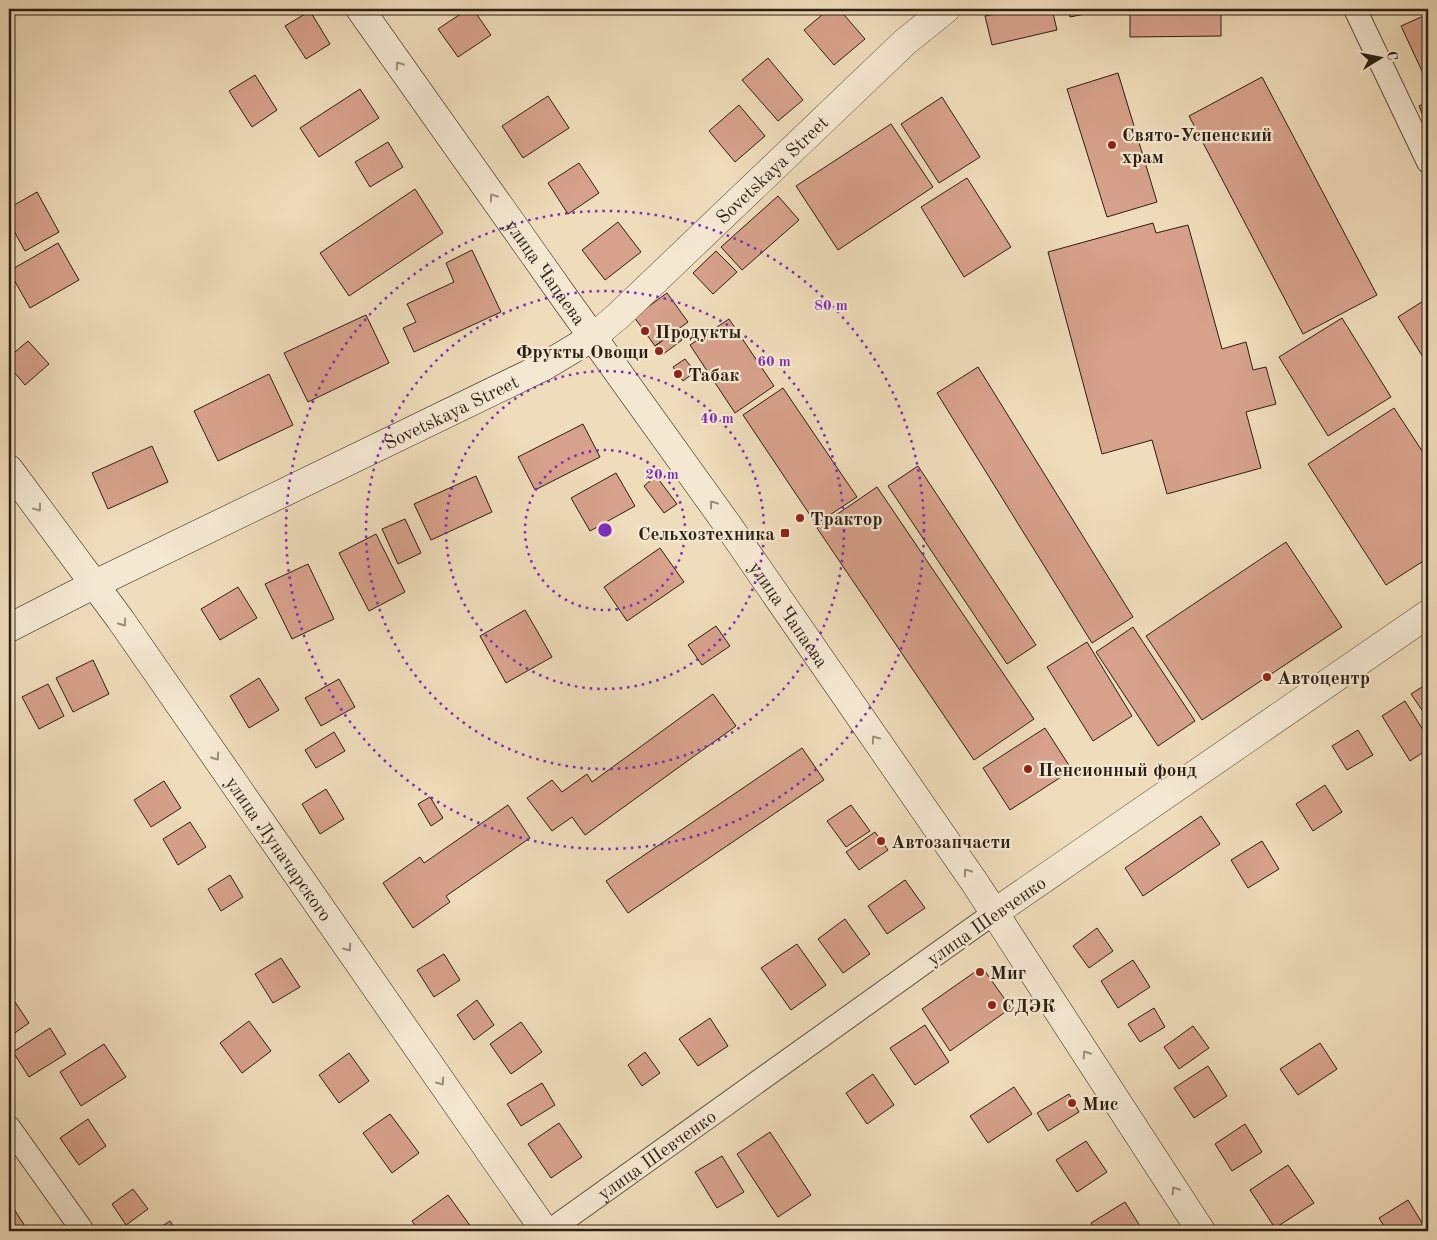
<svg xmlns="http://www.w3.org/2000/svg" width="1437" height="1240" viewBox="0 0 1437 1240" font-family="'Old Standard TT',serif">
<rect width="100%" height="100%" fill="#efdcba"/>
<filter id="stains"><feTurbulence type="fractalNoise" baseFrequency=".004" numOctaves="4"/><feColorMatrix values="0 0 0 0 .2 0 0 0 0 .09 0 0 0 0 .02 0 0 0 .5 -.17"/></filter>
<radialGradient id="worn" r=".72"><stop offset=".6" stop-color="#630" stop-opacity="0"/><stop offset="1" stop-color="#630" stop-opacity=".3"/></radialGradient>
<!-- building -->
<path fill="#d7a18b" stroke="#2c1f13" d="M468,9H473L491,35L458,57L438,29Z
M829,9H839L865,39L834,65L804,30Z
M1017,9H1052L1057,30L992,45L985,16Z
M1068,9H1095V12L1070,17Z
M1130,9H1221V36L1130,37Z
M310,11L330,44L306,59L285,26Z
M1428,14V84L1401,26Z
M768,58L803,100L778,121L742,80Z
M1118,73L1157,202L1107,217L1067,89Z
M255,75L277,110L252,127L229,91Z
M1262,77L1377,295L1303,334L1189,116Z
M360,89L379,118L319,157L300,128Z
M548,96L569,128L523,158L502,126Z
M942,97L980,157L939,183L901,124Z
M1428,102V128L1419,106Z
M739,105L765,136L735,162L709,131Z
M891,124L933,187L838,250L796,186Z
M388,142L403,167L370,187L355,162Z
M579,163L599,193L568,214L548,183Z
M967,178L1011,247L964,277L921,207Z
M415,189L443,233L349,296L320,253Z
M37,192L59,232L25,251L9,222V208Z
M778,196L799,220L742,270L721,247Z
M618,222L641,252L605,280L582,250Z
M1153,223L1156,233L1188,225L1222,349L1246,342L1253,370L1266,367L1276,404L1246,412L1261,468L1167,494L1152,440L1102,454L1048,252Z
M58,243L79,280L30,308L9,271Z
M472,250L501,312L414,352L403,328L416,322L407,304L454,282L446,263Z
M716,251L737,272L713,294L693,273Z
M667,293L688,322L655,346L634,317Z
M1428,298V354L1423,357L1398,317Z
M366,315L389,363L308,402L284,353Z
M1342,318L1391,397L1328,436L1279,357Z
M729,319L774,386L735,413L690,345Z
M676,331L682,340L662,355L655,346Z
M28,341L49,364L25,385L9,366V357Z
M685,359L695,372L683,381L673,367Z
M978,367L1133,617L1092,643L937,393Z
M269,374L293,425L218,461L194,411Z
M783,388L857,497L816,524L743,415Z
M1394,408L1428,460V558L1386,585L1308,464Z
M583,424L600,457L535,490L518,457Z
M152,446L168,482L108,509L92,473Z
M918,466L1036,645L1007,664L888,486Z
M616,473L635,506L590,531L571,498Z
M476,476L492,512L431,540L414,504Z
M656,476L677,504L664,513L644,486Z
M877,487L1034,719L974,760L817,528Z
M405,519L421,553L398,564L382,529Z
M376,534L405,592L369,611L339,553Z
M1286,542L1342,627L1202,720L1146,636Z
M660,548L684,582L627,621L604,587Z
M308,564L334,619L292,639L265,584Z
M238,587L257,618L220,640L201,609Z
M525,610L552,657L506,683L480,636Z
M716,626L730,646L702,665L688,645Z
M1133,627L1195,721L1158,746L1096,652Z
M1087,642L1132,716L1093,741L1047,667Z
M93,660L109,694L73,712L56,678Z
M259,678L279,710L249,728L230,696Z
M339,679L355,707L321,726L305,698Z
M1428,683V719L1411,694Z
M48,684L64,716L39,729L22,697Z
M713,694L736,726L585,835L572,817L552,831L527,798L552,780L562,792L587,774L592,782Z
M1405,701L1428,738V749L1410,761L1382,716Z
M1045,728L1072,770L1010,810L983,768Z
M1358,730L1373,755L1347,770L1332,746Z
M334,732L345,751L316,768L305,750Z
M802,748L824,780L628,913L606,881Z
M164,781L181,808L151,827L134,800Z
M1325,785L1342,812L1313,831L1296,804Z
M326,789L344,819L320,834L302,804Z
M430,797L443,818L431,826L418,804Z
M508,805L530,838L446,896L450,902L413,928L383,883L420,857L424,863Z
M851,805L870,831L846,847L827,821Z
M1201,816L1220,844L1143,896L1125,868Z
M190,822L206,847L178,865L163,839Z
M875,832L888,850L859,870L846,852Z
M1262,841L1279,869L1248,888L1231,860Z
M230,875L243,897L221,911L208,889Z
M905,880L925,908L887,934L868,906Z
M845,919L870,954L843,973L818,939Z
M1097,928L1113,951L1089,968L1073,946Z
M797,944L826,985L791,1010L761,968Z
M444,954L460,980L434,997L417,970Z
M281,958L300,987L273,1003L255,974Z
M1133,960L1150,987L1118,1008L1101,981Z
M982,967L1011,1008L950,1051L922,1009Z
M9,993L29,1023L9,1037Z
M477,1000L494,1025L474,1040L457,1015Z
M1154,1008L1165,1027L1140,1042L1128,1024Z
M710,1018L728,1046L698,1066L679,1039Z
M249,1021L271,1051L242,1073L220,1043Z
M521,1022L542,1052L511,1074L490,1044Z
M925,1025L949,1062L915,1085L890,1048Z
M1193,1026L1209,1048L1179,1069L1164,1047Z
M50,1028L66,1054L29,1077L13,1052Z
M1320,1043L1337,1069L1298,1095L1280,1069Z
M104,1044L126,1077L81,1106L60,1072Z
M645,1052L660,1073L642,1086L628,1065Z
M349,1053L369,1081L339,1103L319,1075Z
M1208,1066L1227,1096L1194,1118L1174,1088Z
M873,1074L894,1105L867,1124L846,1093Z
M542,1083L555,1105L521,1126L507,1104Z
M1014,1087L1032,1114L988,1143L970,1116Z
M1069,1094L1079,1112L1048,1131L1037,1113Z
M390,1114L419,1153L392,1173L363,1133Z
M88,1119L106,1146L79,1165L60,1138Z
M559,1123L582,1157L551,1178L528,1144Z
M1245,1124L1262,1152L1232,1171L1215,1144Z
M770,1132L811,1195L778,1217L737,1154Z
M1086,1141L1107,1172L1077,1192L1056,1160Z
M722,1156L744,1192L717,1208L695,1172Z
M1288,1165L1314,1203L1275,1228L1250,1190Z
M133,1189L148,1209L126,1225L112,1204Z
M448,1195L474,1231H419L412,1221Z
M1408,1200L1427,1231H1387L1379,1218Z
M9,1201L28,1231H9Z
M1125,1202L1143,1231H1096L1091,1223Z
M170,1221L177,1231H155Z"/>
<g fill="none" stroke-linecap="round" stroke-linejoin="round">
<!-- minor casing -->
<g stroke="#5d4e3d" stroke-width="24">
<g id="minor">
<path d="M1355,9L1428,162"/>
<path d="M9,1127L83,1231"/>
<path id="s1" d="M549,1231L994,913"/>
</g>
</g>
<!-- tertiary casing -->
<g stroke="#5d4e3d" stroke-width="29">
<g id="tertiary">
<path id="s2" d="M593,337L618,316L905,42L946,9"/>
<path d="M994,913L1428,614"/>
</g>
</g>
<!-- secondary casing -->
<g stroke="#2c1f13" stroke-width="29">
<g id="secondary">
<path id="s3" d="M360,9L566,300L727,524L975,883L1201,1231"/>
<path id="s4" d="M9,469L120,619L545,1231"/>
<path id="s5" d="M9,628L95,584L543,367L593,337"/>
</g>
</g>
<!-- minor -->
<use href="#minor" stroke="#f5e8d2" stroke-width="22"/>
<!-- tertiary -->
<use href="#tertiary" stroke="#f5e8d2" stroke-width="28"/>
<!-- secondary -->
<use href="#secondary" stroke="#f5e8d2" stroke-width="28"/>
</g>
<!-- one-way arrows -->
<defs><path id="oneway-chevron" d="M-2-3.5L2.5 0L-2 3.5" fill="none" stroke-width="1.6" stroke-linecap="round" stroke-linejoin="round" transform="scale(1.25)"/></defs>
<g stroke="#9b8e7c">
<use href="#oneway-chevron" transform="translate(399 65) rotate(-125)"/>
<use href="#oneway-chevron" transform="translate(493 197) rotate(-125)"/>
<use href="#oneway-chevron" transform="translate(713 504) rotate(-126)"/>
<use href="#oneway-chevron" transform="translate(38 508) rotate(54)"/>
<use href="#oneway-chevron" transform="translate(123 623) rotate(55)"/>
<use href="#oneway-chevron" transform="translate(875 739) rotate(-125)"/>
<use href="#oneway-chevron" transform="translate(216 757) rotate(55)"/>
<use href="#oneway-chevron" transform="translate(967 872) rotate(-125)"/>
<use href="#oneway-chevron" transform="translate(348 948) rotate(55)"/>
<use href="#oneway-chevron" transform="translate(1086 1054) rotate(-123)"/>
<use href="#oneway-chevron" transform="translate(441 1082) rotate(55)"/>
<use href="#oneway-chevron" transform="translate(1175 1190) rotate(-123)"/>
</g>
<!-- distance rings -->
<g fill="none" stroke="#7b2cbf" stroke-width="2.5" stroke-dasharray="2.5 5">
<circle cx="605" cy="530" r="80"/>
<circle cx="605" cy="530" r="159"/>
<circle cx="605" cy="530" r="239"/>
<circle cx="605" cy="530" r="319"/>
</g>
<!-- markers -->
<g fill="#8f2418" stroke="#f5e8d2" stroke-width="2">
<circle cx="1112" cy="145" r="5"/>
<circle cx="645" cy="331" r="5"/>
<circle cx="659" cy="351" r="5"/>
<circle cx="678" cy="374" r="5"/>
<circle cx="800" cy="518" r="5"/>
<rect x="780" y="528" width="10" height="10" rx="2.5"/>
<circle cx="1267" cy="677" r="5"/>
<circle cx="1028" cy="769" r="5"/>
<circle cx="881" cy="841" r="5"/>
<circle cx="980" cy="972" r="5"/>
<circle cx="992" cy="1005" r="5"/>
<circle cx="1072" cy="1103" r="5"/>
</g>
<g text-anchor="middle" stroke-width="4.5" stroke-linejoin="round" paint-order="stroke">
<!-- poi labels -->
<g font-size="19" font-weight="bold" fill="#2c1f13" stroke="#f5e8d2" text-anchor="start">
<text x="1122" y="141">Свято-Успенский<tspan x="1122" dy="22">храм</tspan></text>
<text x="655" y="338">Продукты</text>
<text x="649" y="358" text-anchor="end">Фрукты Овощи</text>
<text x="688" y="381">Табак</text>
<text x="810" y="525">Трактор</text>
<text x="775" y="540" text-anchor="end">Сельхозтехника</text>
<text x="1277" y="684">Автоцентр</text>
<text x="1038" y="776">Пенсионный фонд</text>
<text x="891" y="848">Автозапчасти</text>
<text x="990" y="979">Миг</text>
<text x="1002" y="1012">СДЭК</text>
<text x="1082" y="1110">Мис</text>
</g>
<!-- street labels -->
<g font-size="19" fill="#2c1f13" stroke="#f5e8d2">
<text dy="7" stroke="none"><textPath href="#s2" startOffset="245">Sovetskaya Street</textPath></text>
<text dy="7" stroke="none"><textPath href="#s3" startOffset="322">улица Чапаева</textPath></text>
<text dy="7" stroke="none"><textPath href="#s5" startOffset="492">Sovetskaya Street</textPath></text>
<text dy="7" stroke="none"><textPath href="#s3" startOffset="742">улица Чапаева</textPath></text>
<text dy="7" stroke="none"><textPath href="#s4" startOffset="466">улица Луначарского</textPath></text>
<text transform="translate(986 920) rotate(-35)" y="7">улица Шевченко</text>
<text dy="7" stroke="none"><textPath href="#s1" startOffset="132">улица Шевченко</textPath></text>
</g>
</g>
<circle cx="605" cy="530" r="8" fill="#7b2cbf" stroke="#f5e8d2" stroke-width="2.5"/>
<g font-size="15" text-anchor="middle" font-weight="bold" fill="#7b2cbf" stroke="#f5e8d2" stroke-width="4.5" stroke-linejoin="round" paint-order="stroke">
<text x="831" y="310">80 m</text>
<text x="774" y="366">60 m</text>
<text x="717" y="423">40 m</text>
<text x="662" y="479">20 m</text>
</g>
<!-- margin -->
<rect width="1437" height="1240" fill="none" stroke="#efdcba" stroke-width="30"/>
<rect x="10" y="10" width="1417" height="1220" fill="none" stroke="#2c1f13" stroke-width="2.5"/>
<rect x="15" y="15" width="1407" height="1210" fill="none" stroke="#2c1f13"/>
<!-- north arrow -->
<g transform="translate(1380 58) rotate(80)" stroke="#f5e8d2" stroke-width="4" paint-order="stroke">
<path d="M0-4L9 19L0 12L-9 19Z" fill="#2c1f13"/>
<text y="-8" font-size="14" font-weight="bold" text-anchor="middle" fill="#2c1f13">С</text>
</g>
<rect width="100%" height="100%" filter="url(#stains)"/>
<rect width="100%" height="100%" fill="url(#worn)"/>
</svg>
